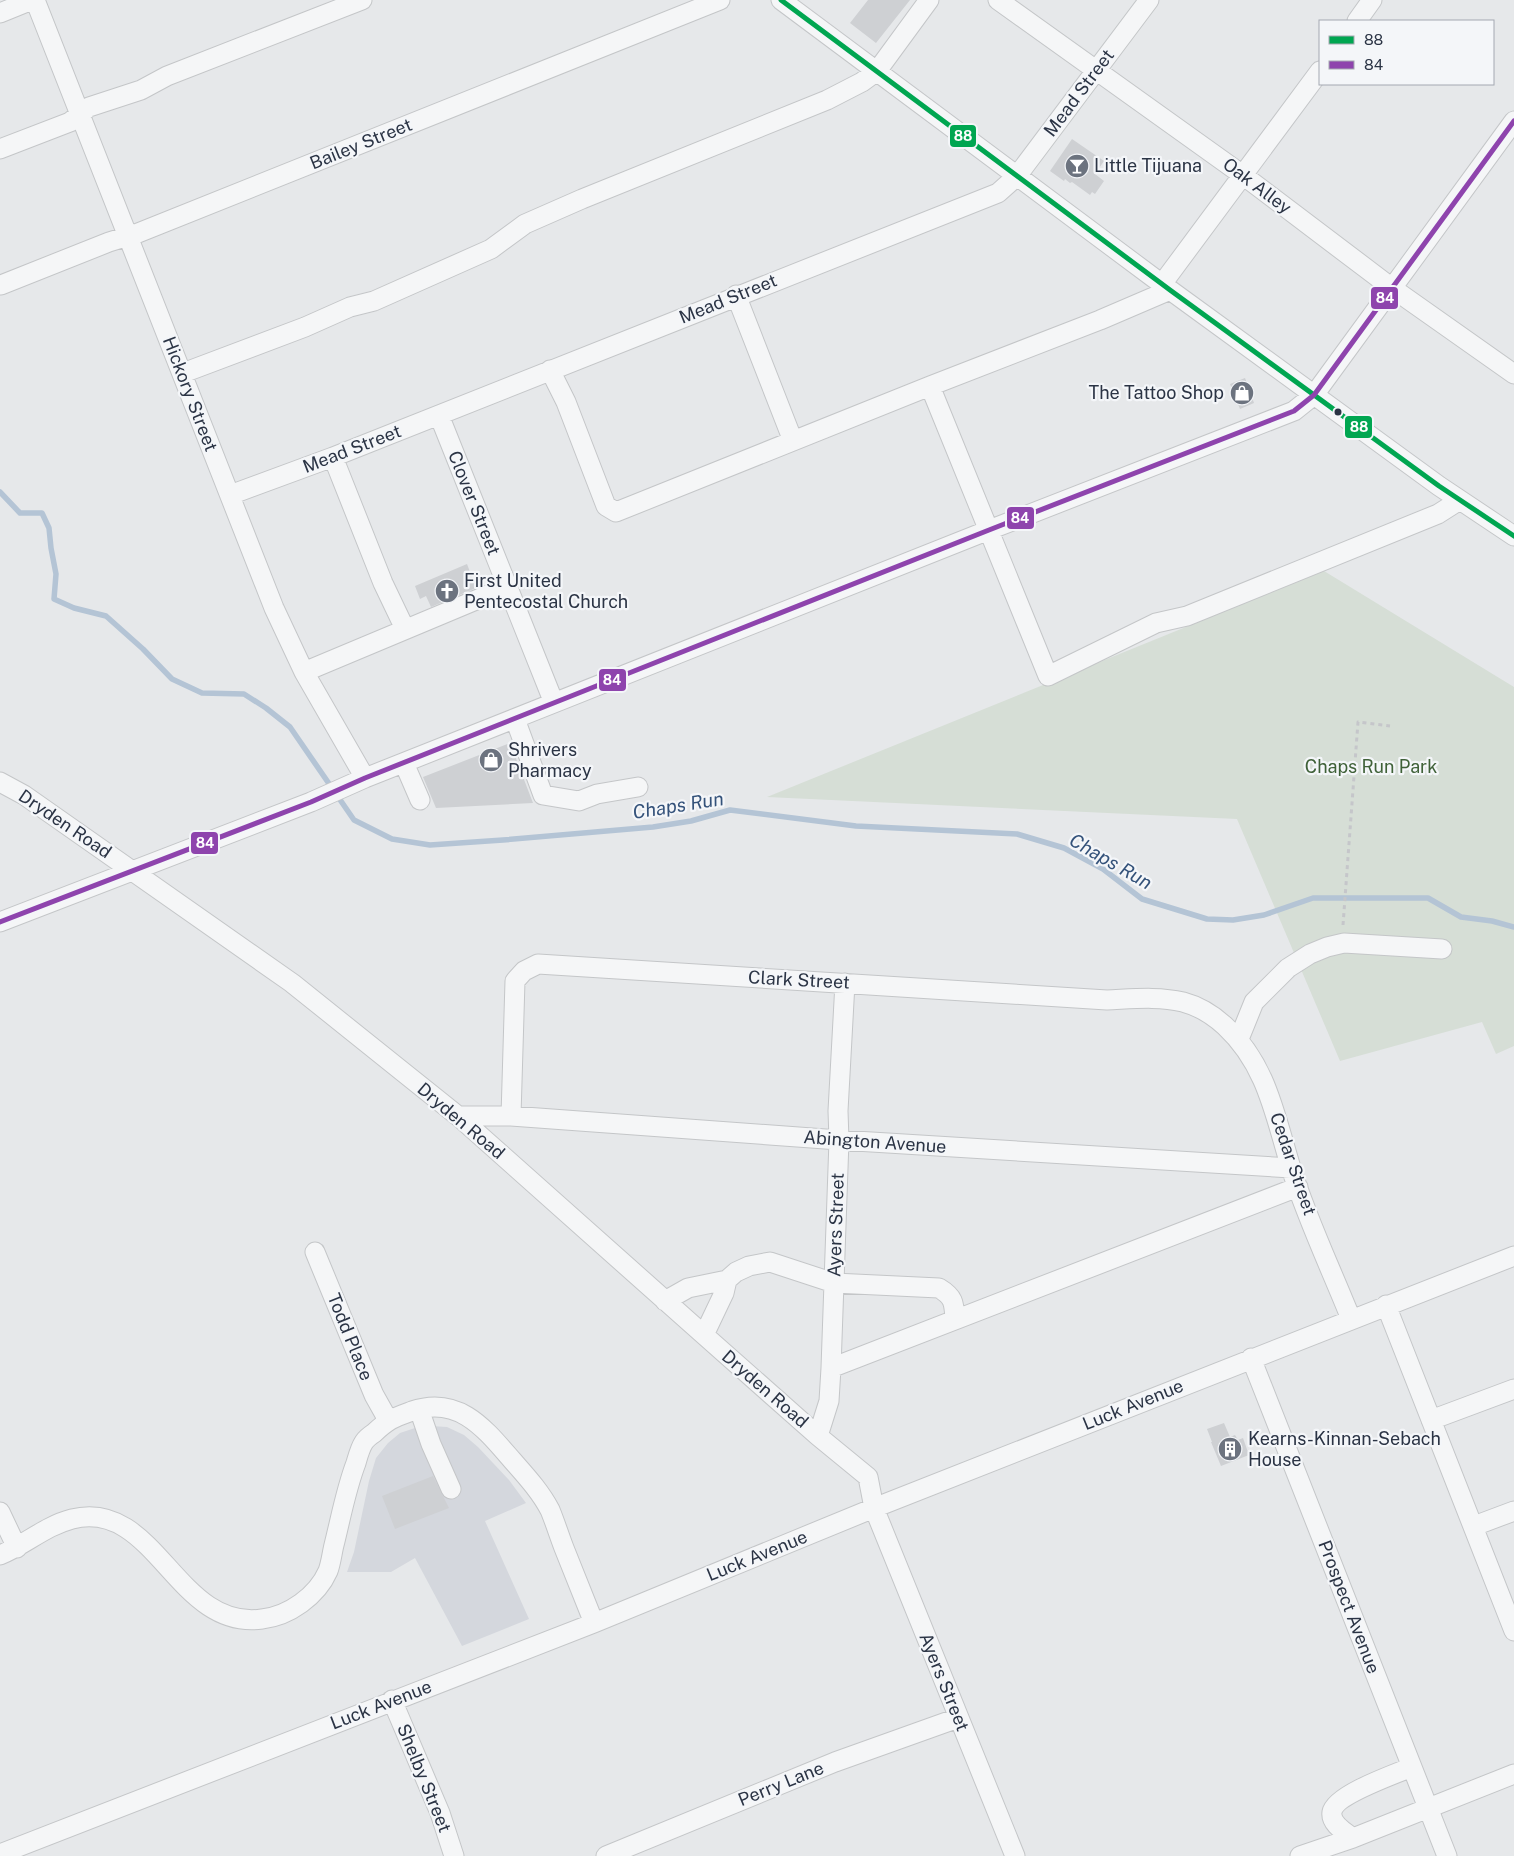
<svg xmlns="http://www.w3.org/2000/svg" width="1514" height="1856" viewBox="0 0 1514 1856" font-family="'Public Sans',sans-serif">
<rect width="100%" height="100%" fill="#e6e8ea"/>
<!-- built -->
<path fill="#d4d7dd" d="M431,1426L447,1427L464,1435L478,1447L509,1480L526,1503L485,1521L529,1619L462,1646L415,1558L391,1572H347L354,1552L369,1481L376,1458L388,1443L400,1433L415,1428Z"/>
<!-- green -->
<path fill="#d6ded6" d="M1324,571L1514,687V1046L1496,1054L1482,1022L1340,1061L1237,819L767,797Z"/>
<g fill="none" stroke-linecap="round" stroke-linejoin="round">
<!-- stream -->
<path stroke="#b4c4d5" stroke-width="5.5" d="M0,492L20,513H42L49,528L51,548L56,574L54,599L74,608L106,616L143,649L172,679L202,693L244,694L266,708L290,727L354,820L392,839L430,845L503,840L653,827L691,821L730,810L856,826L1017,834L1064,848L1103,869L1142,899L1207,919L1233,920L1264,915L1313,898H1428L1461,917L1492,921L1514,927"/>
</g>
<!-- building -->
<path fill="#ced0d3" d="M868,0H910L876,43L850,23Z
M1072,139L1104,161L1095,174L1104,181L1095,194L1092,192L1090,195L1072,182L1070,183L1065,179L1064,181L1050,171Z
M1245,378L1254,403L1240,409L1230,384Z
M467,564L476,588L431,607L426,596L420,599L415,586Z
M510,743L533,803L436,808L423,777Z
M1224,1423L1230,1437L1235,1435L1238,1440L1243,1438L1249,1455L1221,1466L1211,1442H1212L1207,1429Z
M433,1476L449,1508L395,1529L382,1496Z"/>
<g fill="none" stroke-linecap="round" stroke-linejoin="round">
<!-- minor casing -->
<g stroke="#c4c6c8" stroke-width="21">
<path id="minor" d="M35,0L274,608L304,672L365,778
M781,0L1170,290L1439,486L1514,536
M998,0L1244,176L1392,288L1514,374
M0,13L32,0
M1357,21L1372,0
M0,149L70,122L89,107L141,90L167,76L362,0
M1162,284L1320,71
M1,285L109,242L138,233L720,0
M736,295L793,441
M550,370L566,402L606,506L616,512L930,386L1100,320L1170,290
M183,373L305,327L350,307L374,301L491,249L525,224L582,199L827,100L862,82L877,71L929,0
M930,386L1048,676L1156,623L1187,616L1438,514L1460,500
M439,415L554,703
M333,457L383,583L405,629
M230,495L333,457L998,193L1017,176L1149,0
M304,672L507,587
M515,719L543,795L579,801L597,794L638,787
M404,763L420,800
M0,782L24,795L292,983L458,1116L704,1335L818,1436L868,1477L874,1508L1015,1856
M0,922L311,802L365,778L989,530L1294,411L1314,395L1514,121
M1239,1039L1254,1002L1288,968L1310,954L1327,947L1344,943L1442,949
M458,1116H511L839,1140L1291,1168
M511,1116L515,981L524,971L538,964L1107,1000C1132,999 1158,996 1183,1002C1198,1006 1213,1015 1225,1026C1267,1065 1275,1116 1291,1168C1307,1219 1331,1269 1351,1319
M315,1252L374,1395L388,1420
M665,1301L688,1288L727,1280L736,1272L749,1266L770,1262L834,1283L939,1288C954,1297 954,1303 955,1319
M1386,1305L1514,1631
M704,1335L724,1293L727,1280
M1251,1358L1447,1856
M831,1368L1298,1187
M419,1409L431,1444L451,1489
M1431,1420L1514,1389
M818,1436L829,1401L831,1368L839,1140L838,1111L845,983
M0,1512L17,1548
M1474,1526L1514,1511
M0,1555C25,1545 45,1526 72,1519C156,1498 176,1631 262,1619C289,1616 317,1596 328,1571C331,1563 332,1553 334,1545C341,1517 346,1489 356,1463C358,1456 360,1448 364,1442C366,1439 371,1435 374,1433C389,1419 393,1418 412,1411C459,1395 485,1429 512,1460C526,1476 540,1491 550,1510C555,1522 559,1535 564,1548C574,1573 584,1598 594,1623
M392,1700L440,1813L454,1856
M1353,1838C1345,1832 1330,1824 1332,1812C1335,1795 1395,1774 1412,1767
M0,1854L594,1623L874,1508L1514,1256
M606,1856L835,1762L958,1718
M1300,1856L1353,1838L1514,1774"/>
</g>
<!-- path -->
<path stroke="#c5c6ca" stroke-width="3" stroke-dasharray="4 4" stroke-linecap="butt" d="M1343,925L1358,722L1390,726"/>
<!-- minor -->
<use href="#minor" stroke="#f5f6f7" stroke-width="19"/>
<!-- bus-1 casing -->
<g stroke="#f4f6f9" stroke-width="9">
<path id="bus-1" d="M781,0L1170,290L1439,486L1514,536"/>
</g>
<!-- bus-2 casing -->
<g stroke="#f4f6f9" stroke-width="9">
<path id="bus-2" d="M0,922L311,802L365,778L989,530L1294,411L1314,395L1514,121"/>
</g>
<!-- bus-1 -->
<use href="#bus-1" stroke="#00a651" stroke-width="5"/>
<!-- bus-2 -->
<use href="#bus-2" stroke="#8e44ad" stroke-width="5"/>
</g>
<!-- icons -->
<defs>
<g id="bar-disc" transform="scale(1.25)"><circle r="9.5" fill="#6c737f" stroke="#f4f6f9"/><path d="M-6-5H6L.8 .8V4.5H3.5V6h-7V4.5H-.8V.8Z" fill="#fff"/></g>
<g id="shop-disc" transform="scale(1.25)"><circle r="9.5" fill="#6c737f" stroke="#f4f6f9"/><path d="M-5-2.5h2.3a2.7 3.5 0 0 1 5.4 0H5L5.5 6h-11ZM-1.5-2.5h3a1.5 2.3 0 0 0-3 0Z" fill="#fff"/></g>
<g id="church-disc" transform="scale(1.25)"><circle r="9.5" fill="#6c737f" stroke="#f4f6f9"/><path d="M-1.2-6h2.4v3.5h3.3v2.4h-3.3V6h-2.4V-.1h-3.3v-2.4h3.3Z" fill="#fff"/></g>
<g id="building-disc" transform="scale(1.25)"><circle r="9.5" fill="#6c737f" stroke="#f4f6f9"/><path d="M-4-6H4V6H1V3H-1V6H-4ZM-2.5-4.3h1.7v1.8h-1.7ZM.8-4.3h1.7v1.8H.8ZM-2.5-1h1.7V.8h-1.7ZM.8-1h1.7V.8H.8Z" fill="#fff"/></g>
</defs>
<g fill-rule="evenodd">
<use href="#bar-disc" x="1077" y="166"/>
<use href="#shop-disc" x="1242" y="393"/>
<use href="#church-disc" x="447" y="591"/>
<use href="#shop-disc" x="491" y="760"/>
<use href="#building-disc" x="1230" y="1449"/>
</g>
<!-- markers -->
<circle fill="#2b3445" stroke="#f4f6f9" stroke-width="2" cx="1338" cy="412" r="4.5"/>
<g text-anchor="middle" stroke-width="4.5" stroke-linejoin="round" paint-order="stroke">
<!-- street labels -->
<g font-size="18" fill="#2b3445" stroke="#f4f6f9">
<text transform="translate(1079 93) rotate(-53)" y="6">Mead Street</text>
<text transform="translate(361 144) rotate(-22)" y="6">Bailey Street</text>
<text transform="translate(1257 186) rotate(37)" y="6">Oak Alley</text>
<text transform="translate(728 299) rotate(-22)" y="6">Mead Street</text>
<text transform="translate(190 394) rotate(69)" y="6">Hickory Street</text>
<text transform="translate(352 449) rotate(-21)" y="6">Mead Street</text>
<text transform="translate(474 503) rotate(68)" y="6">Clover Street</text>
<text transform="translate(65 824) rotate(34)" y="6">Dryden Road</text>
<text transform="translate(799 980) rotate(3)" y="6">Clark Street</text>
<text transform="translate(461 1121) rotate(40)" y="6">Dryden Road</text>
<text transform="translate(875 1142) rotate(4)" y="6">Abington Avenue</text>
<text transform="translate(1293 1164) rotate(71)" y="6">Cedar Street</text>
<text transform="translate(836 1225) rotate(-88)" y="6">Ayers Street</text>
<text transform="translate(350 1337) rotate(68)" y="6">Todd Place</text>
<text transform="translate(765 1389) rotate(41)" y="6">Dryden Road</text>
<text transform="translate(1133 1405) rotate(-22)" y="6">Luck Avenue</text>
<text transform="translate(757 1556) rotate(-22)" y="6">Luck Avenue</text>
<text transform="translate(1349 1607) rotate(69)" y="6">Prospect Avenue</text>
<text transform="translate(944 1682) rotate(68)" y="6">Ayers Street</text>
<text transform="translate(381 1705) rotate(-21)" y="6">Luck Avenue</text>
<text transform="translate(424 1778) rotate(68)" y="6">Shelby Street</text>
<text transform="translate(781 1784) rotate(-22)" y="6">Perry Lane</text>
</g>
<!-- poi labels -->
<g font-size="18" fill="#2b3445" stroke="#f4f6f9" text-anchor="start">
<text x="1094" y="172">Little Tijuana</text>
<text x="1224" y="399" text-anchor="end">The Tattoo Shop</text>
<text x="464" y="587">First United<tspan x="464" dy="21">Pentecostal Church</tspan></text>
<text x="508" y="756">Shrivers<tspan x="508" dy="21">Pharmacy</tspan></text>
<text x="1248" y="1445">Kearns-Kinnan-Sebach<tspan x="1248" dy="21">House</tspan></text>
</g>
<!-- park labels -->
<g font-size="18" fill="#3f6138" stroke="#f4f6f9">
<text x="1371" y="773">Chaps Run Park</text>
</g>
<!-- water labels -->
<g font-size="19" font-style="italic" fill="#34527a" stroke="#f4f6f9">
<text transform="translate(678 805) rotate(-9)" y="7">Chaps Run</text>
<text transform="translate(1111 861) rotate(30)" y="7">Chaps Run</text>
</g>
</g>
<g stroke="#f4f6f9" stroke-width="2">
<rect x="949" y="124" width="28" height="24" rx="5" fill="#00a651"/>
<rect x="1370" y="286" width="29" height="24" rx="5" fill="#8e44ad"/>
<rect x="1344" y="415" width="29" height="24" rx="5" fill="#00a651"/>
<rect x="1006" y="506" width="29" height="24" rx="5" fill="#8e44ad"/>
<rect x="598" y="668" width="29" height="24" rx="5" fill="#8e44ad"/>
<rect x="190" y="831" width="29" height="24" rx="5" fill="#8e44ad"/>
</g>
<g font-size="14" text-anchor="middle" font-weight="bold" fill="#fff">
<text x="963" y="141">88</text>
<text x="1385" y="303">84</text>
<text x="1359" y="432">88</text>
<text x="1020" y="523">84</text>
<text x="612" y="685">84</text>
<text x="205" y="848">84</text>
</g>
<!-- legend -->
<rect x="1319" y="20" width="175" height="65" fill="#f4f6f9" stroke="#a4a8b1"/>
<rect x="1329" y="36" width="25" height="8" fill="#00a651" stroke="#a4a8b1"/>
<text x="1364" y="45" font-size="15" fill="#2b3445">88</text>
<rect x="1329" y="61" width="25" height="8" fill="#8e44ad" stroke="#a4a8b1"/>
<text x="1364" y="70" font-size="15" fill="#2b3445">84</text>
</svg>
